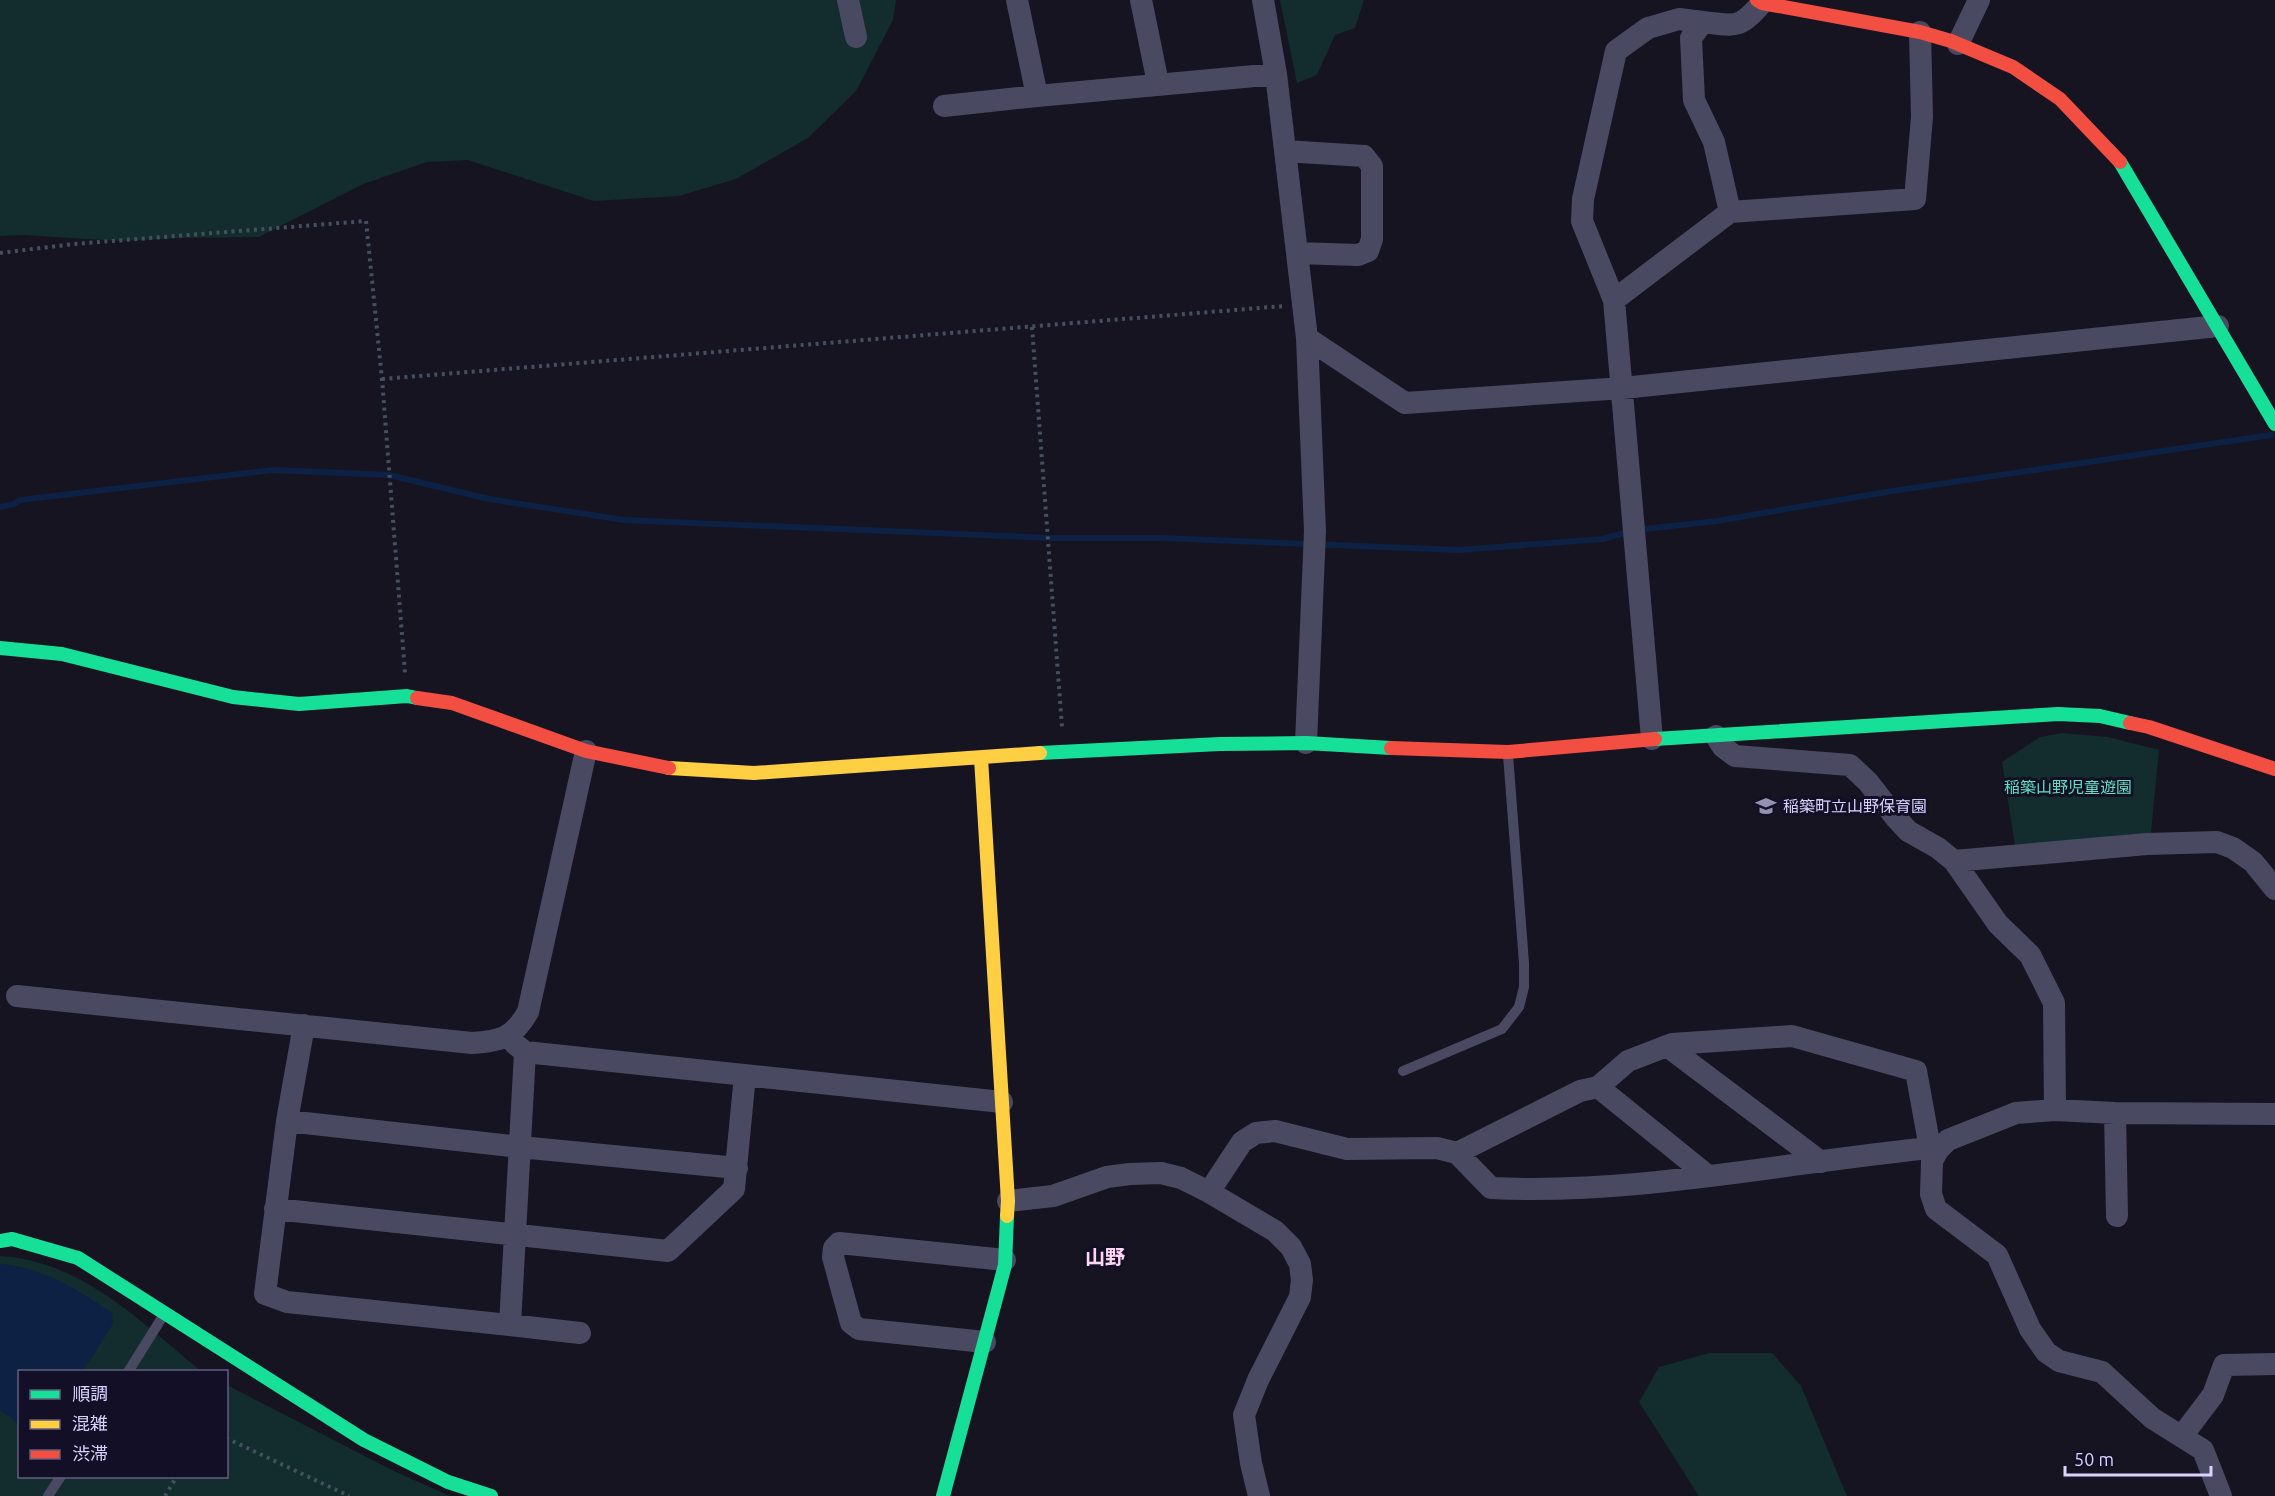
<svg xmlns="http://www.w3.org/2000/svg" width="2275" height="1496" viewBox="0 0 2275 1496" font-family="Ubuntu,'Noto Sans JP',sans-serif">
<rect width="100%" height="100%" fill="#161421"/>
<!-- green -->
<path fill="#132c2d" d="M0,0H896L893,20L856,91L808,138L736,179L679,196L594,201L468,160L427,162L363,184L259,237L182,238L120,241L22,235L0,236Z
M1280,0H1364L1355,28L1335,35L1317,75L1297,83Z
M2063,733L2108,737L2159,750L2151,833L2015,846L2002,762L2040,737Z
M0,1256C82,1261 141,1322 201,1371L20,1372V1476H226L227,1385L394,1471L450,1496H0Z
M1709,1353H1772L1801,1386L1847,1496H1699L1639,1402L1659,1367Z"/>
<!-- water -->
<path fill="#0d2144" d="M0,1264C41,1267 79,1290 112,1313L113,1324L83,1371L20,1372L19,1424L0,1410Z"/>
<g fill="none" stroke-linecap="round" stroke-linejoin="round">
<!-- stream -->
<path stroke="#0d2144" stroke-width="6" d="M0,507L14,504L20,500L273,470L389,475L489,499L624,520L1051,538H1161L1459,550L1603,539L1635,530L1717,521L1886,492L2271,435"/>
<!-- path -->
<path stroke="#44505f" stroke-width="4" stroke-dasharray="3 4.5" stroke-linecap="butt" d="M0,253L74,244L366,221L382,379L405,673
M1032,327L1062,727
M382,379L1284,306
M226,1438L349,1496
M165,1496L177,1476"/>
<!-- lane -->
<path stroke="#4a4962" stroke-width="10" d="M1403,1071L1502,1029L1519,1007L1524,987V963L1508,755
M128,1372L163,1316
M48,1496L61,1476"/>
<!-- street -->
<path stroke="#4a4962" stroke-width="22" d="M848,0L856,37
M1017,0L1037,96L1276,74
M1141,0L1158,83
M1263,0L1276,74L1307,338L1405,403L1623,388L2218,326
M1762,3C1739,29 1737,26 1703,22L1691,38L1694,100L1714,142L1730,212L1915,199L1922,117L1920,32
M1958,44L1979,0
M944,106L1037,96
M1285,151L1364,156L1372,166V239L1368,251L1358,255L1297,253
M1614,300L1730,212
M1716,736L1723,747L1735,756L1850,765L1868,782L1896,818L1908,831L1938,848L1954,861L1998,924L2030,955L2054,1003L2055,1110
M1652,739L1614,300L1582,221L1583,199L1616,51L1648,28L1679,19L1703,22
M1306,743L1315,531L1307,338
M1954,861L2147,844L2217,842L2233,848L2253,862L2275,889
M17,996L472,1043C501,1041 513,1038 528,1012L586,751
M304,1025L287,1121L265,1294L287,1302L510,1325L525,1052
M515,1044L525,1052L1002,1102
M1667,1046L1821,1162
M1598,1087L1708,1176
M2115,1113L2117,1216
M287,1121L520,1147L737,1168
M1457,1153L1580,1091L1598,1087L1628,1061L1672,1044L1792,1036L1916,1071L1930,1148
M1209,1192L1242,1142L1256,1133L1275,1131L1347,1149L1437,1148L1457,1153L1491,1188C1641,1195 1791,1161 1940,1147
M1008,1201L1053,1196L1107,1177L1130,1174L1161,1173L1181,1178L1209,1192L1275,1231L1291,1247L1300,1264L1302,1280L1300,1297L1258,1380L1244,1415L1251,1463L1259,1496
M275,1209L668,1251L734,1189L745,1075
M510,1325L580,1333
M985,1342L859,1329L851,1323L833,1257L834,1248L839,1243L1005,1260
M2182,1436L2213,1395L2224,1365L2275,1364
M2221,1496L2203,1450L2152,1418L2102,1372L2059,1361L2046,1352L2030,1329L1997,1255L1936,1209L1931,1194L1932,1161L1938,1150L1948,1140L2016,1113L2055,1110L2115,1113L2275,1114"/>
<!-- fast -->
<path stroke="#16e098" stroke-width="14" d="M2120,162L2275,424
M0,648L62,654L233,697L299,704L407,696L417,698
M1655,739L2058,714L2100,716L2130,723
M1040,753L1220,744L1306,743L1391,748
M0,1241L12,1239L78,1258L364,1440L448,1482L491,1496
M943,1496L1005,1265L1007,1216"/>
<!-- slow -->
<path stroke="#ffcf43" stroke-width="14" d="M981,758L1008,1201L1007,1216
M669,768L754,773L1040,753"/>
<!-- jam -->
<path stroke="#f24e42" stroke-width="14" d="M1757,0L1762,3L1920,32L1951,41L2013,67L2060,99L2120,162
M417,698L452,703L586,751L669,768
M2130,723L2149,727L2275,769
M1391,748L1508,752L1655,739"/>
</g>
<!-- icons -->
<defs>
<g id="school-bare" transform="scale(1.62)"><path d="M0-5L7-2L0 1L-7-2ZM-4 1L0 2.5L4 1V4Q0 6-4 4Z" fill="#9591b1" stroke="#130f26" stroke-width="2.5" paint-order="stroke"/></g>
</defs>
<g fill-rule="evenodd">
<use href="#school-bare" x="1766" y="806"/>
</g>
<g text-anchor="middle" stroke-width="6" stroke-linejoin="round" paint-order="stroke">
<!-- park labels -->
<g font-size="16" fill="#5fe0c0" stroke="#130f26">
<text x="2068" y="793">稲築山野児童遊園</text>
</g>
<!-- poi labels -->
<g font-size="16" fill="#d9d4ff" stroke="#130f26" text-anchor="start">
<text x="1783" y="812">稲築町立山野保育園</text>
</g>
<!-- quarter labels -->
<g font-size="20" font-weight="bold" fill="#ffd6f0" stroke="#130f26">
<text x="1105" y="1264">山野</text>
</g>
</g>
<!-- legend -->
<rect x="18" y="1370" width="210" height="108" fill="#130f26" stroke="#625e7d" stroke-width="1.5"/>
<rect x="30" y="1390" width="30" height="9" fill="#16e098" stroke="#625e7d" stroke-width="1.5"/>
<text x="72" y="1400" font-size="18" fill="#d9d4ff">順調</text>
<rect x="30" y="1420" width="30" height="9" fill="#ffcf43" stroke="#625e7d" stroke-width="1.5"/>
<text x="72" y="1430" font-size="18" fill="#d9d4ff">混雑</text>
<rect x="30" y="1450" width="30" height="9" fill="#f24e42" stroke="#625e7d" stroke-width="1.5"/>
<text x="72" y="1460" font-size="18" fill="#d9d4ff">渋滞</text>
<!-- scale -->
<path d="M2065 1466v9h146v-9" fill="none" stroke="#d9d4ff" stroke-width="3"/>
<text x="2074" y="1466" font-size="18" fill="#d9d4ff" stroke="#130f26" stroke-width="4.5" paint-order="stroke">50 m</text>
</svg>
